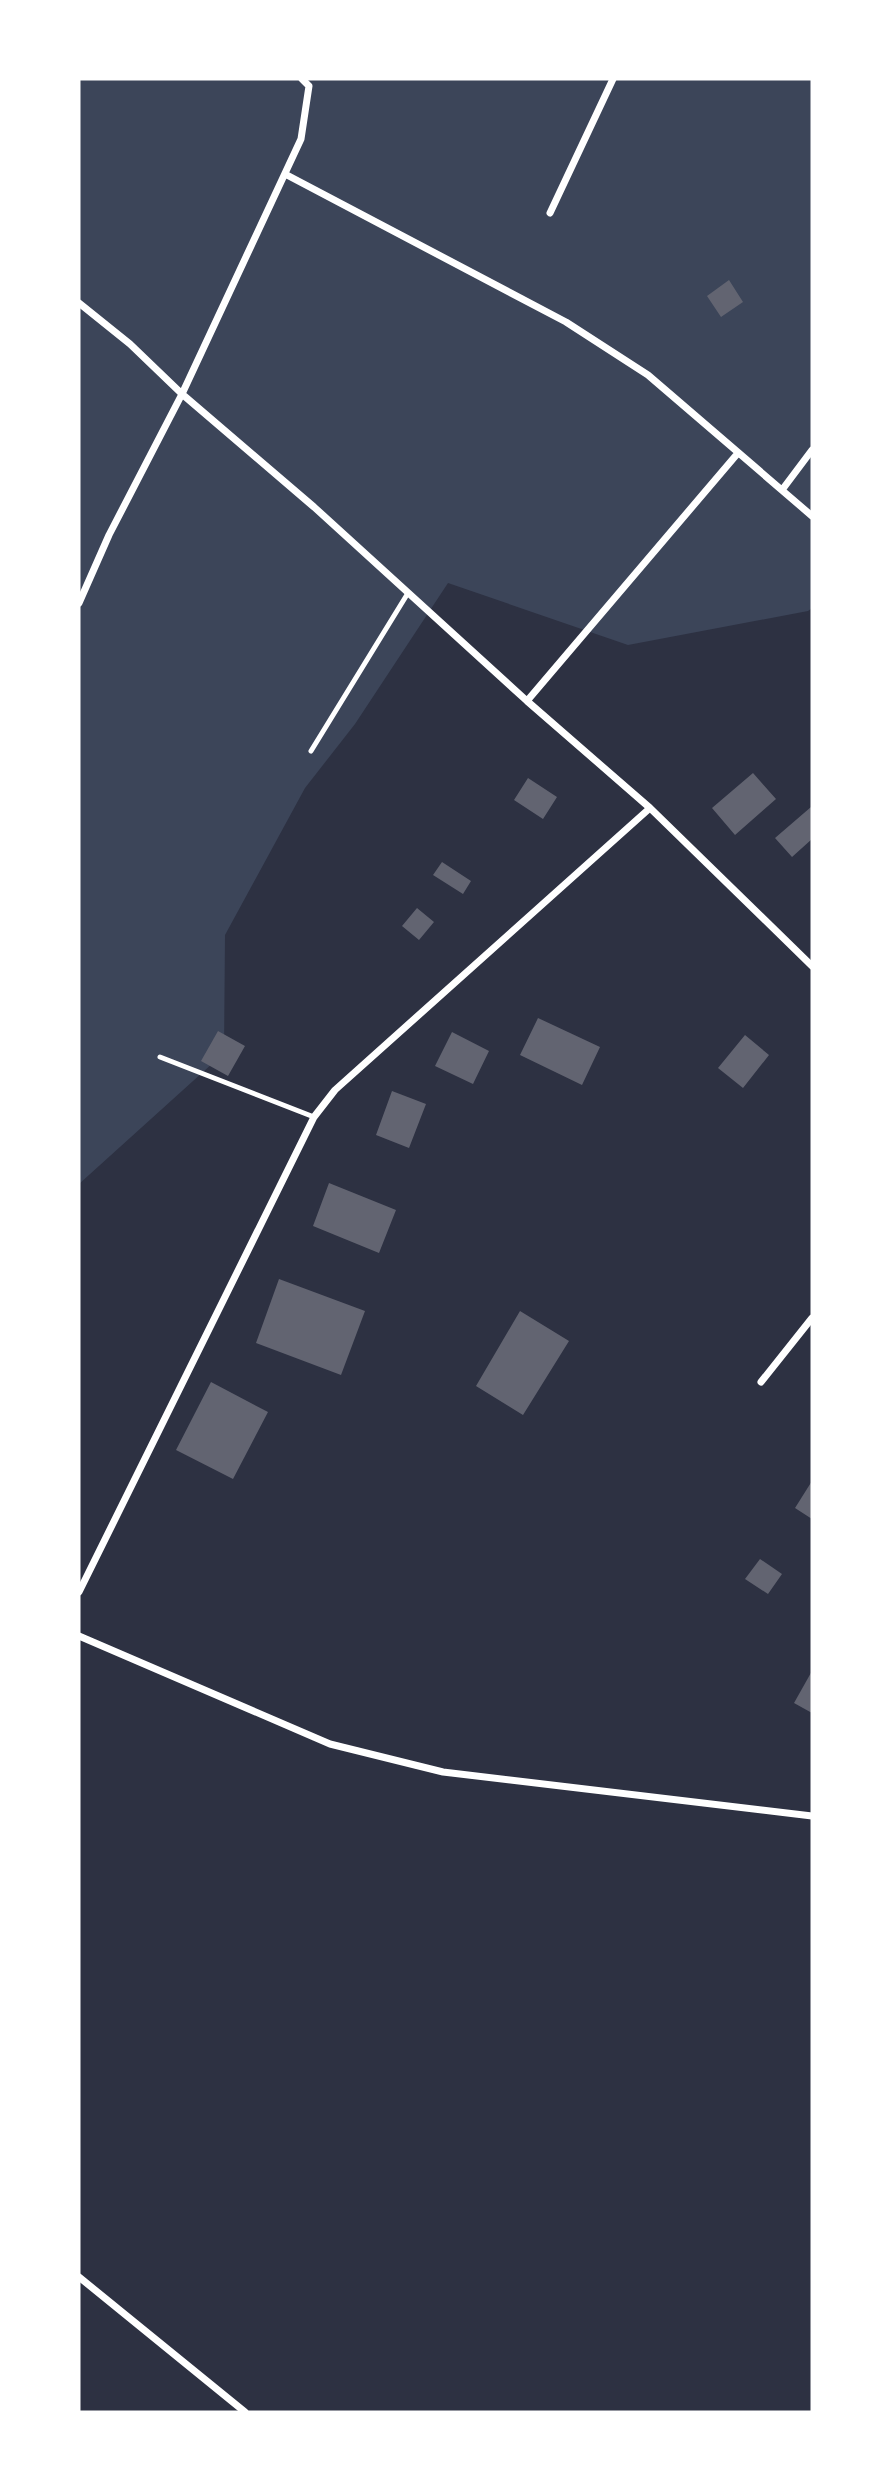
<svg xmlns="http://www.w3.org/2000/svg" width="891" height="2491" viewBox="0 0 891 2491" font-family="'DejaVu Sans',sans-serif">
<rect width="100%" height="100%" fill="#2d3142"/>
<!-- green -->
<path fill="#3c4559" d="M79,79H812V608L808,611L628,645L448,583L355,724L305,788L225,935L224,1053L79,1184Z"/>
<!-- building -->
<path fill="#626471" d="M729,280L743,302L721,317L707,296Z
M753,773L776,799L735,835L712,808Z
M528,778L557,797L543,819L514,800Z
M811,807L812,839L792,857L775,838Z
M442,862L471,881L463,894L433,875Z
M417,908L434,922L419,940L402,926Z
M538,1018L600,1047L582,1085L520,1055Z
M218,1031L245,1046L228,1076L201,1061Z
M452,1032L489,1051L473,1084L435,1066Z
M745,1035L769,1055L743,1088L718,1068Z
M392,1091L426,1104L409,1148L376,1135Z
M329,1183L396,1210L379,1253L313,1226Z
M279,1279L365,1311L341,1375L256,1343Z
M520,1311L569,1341L523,1415L476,1386Z
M211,1382L268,1412L233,1479L176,1450Z
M812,1481V1519L795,1508Z
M760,1559L782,1574L768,1594L745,1579Z
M812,1671V1713L794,1703Z"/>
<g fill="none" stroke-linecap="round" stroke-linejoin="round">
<!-- service -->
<path stroke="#fff" stroke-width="5" d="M311,751L408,593
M160,1057L314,1117"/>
<!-- minor -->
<path stroke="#fff" stroke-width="7" d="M285,174L566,322L648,375L812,516
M550,213L613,79
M79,303L130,344L182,394L314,507L527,701L650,808L812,966
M782,490L812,450
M79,603L109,535L182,394L301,139L309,86L302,79
M527,701L738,453
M761,1382L812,1318
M79,1592L314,1117L335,1090L650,808
M79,1636L330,1744L443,1772L812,1816
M79,2277L245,2412"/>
</g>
<!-- border -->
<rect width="891" height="2491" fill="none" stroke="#ffffff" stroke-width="161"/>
</svg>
